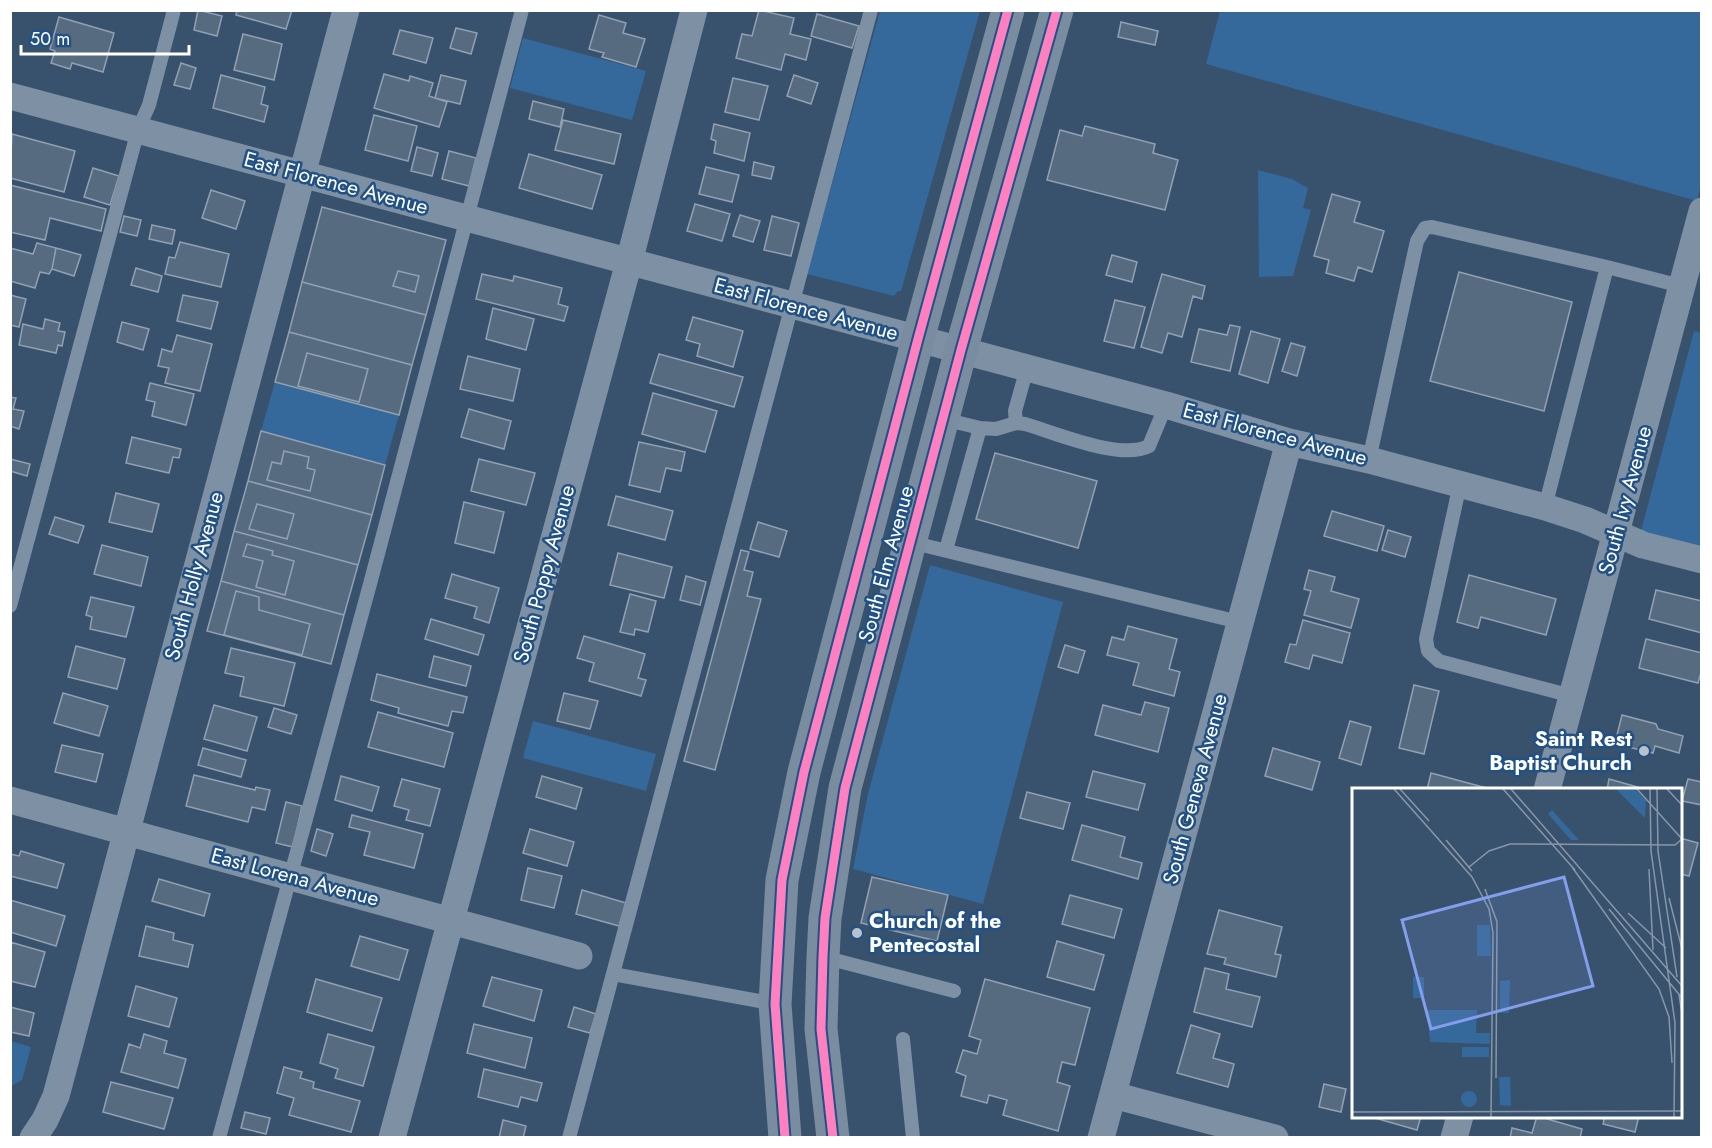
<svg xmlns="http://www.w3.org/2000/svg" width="1712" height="1148" viewBox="0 0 1712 1148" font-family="Jost,sans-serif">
<rect width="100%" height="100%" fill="#38526e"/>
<!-- green -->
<path fill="#35689b" d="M880,11H980L901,291H898L894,296L807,274Z
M1220,11H1701V184L1697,201L1206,64Z
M523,38L646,71L632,120L510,88Z
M1258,170L1292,179L1308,188L1303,208L1311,210L1293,276L1259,277Z
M1694,331L1701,333V547L1641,531Z
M275,382L399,415L385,465L261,431Z
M930,565L1063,602L983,904L853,869L868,794Z
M533,721L656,754L646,791L523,758Z
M11,1041L31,1047L22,1080L11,1086Z"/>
<!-- building -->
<path fill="#566a80" stroke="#92a1b2" stroke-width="1.5" d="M198,10L222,16L217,36L194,30Z
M237,10H292L286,29L236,15Z
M759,10L794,18L790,34L811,39L806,60L785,54L781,70L736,58L742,34L752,36Z
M817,14L859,26L852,48L811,36Z
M599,15L626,23L623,33L645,39L636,67L602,57L604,53L589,49Z
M59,17L114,33L103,72L72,63L70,69L51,63L55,51L50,49Z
M1121,22L1158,31L1155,45L1118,37Z
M456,28L477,33L471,54L450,48Z
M400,30L433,38L426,63L393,54Z
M243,34L282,44L274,80L234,70Z
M181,63L196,68L190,89L174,85Z
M384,74L409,81L410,76L433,83L429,96L447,102L439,127L374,108Z
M221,75L265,87L261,104L268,106L264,122L213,108Z
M441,75L466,81L460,104L435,98Z
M794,75L818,83L811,104L787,96Z
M733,78L768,86L759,120L725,112Z
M533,101L564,109L560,127L529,119Z
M374,115L417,126L408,161L365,150Z
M563,120L621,134L614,164L555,150Z
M714,124L750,133L744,161L714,153L716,141L711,139Z
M1085,126L1155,144L1153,153L1178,160L1165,210L1047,180L1060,130L1082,136Z
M12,134L75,151L64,192L10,178Z
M417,147L438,153L432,176L411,171Z
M449,151L476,158L469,186L442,179Z
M529,154L602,175L592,209L519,188Z
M754,162L774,167L771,179L752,175Z
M706,167L739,175L732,202L699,194Z
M93,168L119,176L110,205L84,197Z
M10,185L106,209L101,231L50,218L45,240L10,232Z
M211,190L245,201L236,229L202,218Z
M1332,194L1360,202L1354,222L1384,231L1372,272L1358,267L1354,281L1326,273L1329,260L1314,256Z
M695,204L730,214L722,241L687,231Z
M322,207L446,240L426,315L302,282Z
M740,215L760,221L753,242L733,236Z
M124,216L141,220L137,236L120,232Z
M772,216L799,223L791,256L764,250Z
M152,225L175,230L172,244L149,239Z
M180,242L229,254L221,287L165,274L169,257L175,258Z
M37,243L56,248L52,269L49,274L40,272L35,288L10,281V248L33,254Z
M56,248L81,255L74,276L52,269Z
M1112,255L1137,262L1132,282L1106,275Z
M136,268L162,276L158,292L131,285Z
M398,271L419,276L415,292L393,286Z
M1459,272L1572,302L1544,411L1430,381Z
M482,274L513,281L514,276L562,288L558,304L568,307L564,321L476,299Z
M1162,274L1205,286L1202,299L1193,296L1182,337L1168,333L1162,353L1141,347Z
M302,282L426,315L412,365L289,332Z
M10,295L26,299L19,327L10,325Z
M183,295L218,302L211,329L177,321Z
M1115,300L1145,307L1134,348L1104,341Z
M493,308L534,319L526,350L486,339Z
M693,317L743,331L733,367L697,356L700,344L686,340Z
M45,319L60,323L58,331L65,332L62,346L58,345L56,353L19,345L23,324L43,329Z
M122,322L149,329L143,350L117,342Z
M1230,325L1240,327L1230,371L1191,362L1199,329L1227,335Z
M1251,331L1280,339L1268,383L1239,374Z
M289,332L412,365L399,415L275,382Z
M177,335L212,344L200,391L165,383L169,368L158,366L162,349L172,352Z
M1291,343L1305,347L1297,376L1282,371Z
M307,353L368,369L359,402L298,386Z
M659,354L743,377L734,407L650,383Z
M468,356L520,369L513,401L460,389Z
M150,383L194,394L186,425L152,416L155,402L146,400Z
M653,393L717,411L705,452L642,434Z
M10,397L16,398L13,409L24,411L19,429L10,426Z
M469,409L511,421L504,449L461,437Z
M261,431L385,465L372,515L248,481Z
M132,437L181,449L179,458L173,457L169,473L126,463Z
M639,442L685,452L681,471L666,468L660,492L629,485Z
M284,451L309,457L307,468L315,470L310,491L267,480L272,462L281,464Z
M995,453L1097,481L1078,548L976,519Z
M10,459L30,464L27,476L10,471Z
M479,459L535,473L526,505L471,491Z
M248,481L372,515L358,565L234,531Z
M116,493L159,504L152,532L109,522Z
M616,496L673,511L665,540L608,525Z
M464,502L504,512L494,553L455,543Z
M257,504L294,514L287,539L249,529Z
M1332,511L1384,526L1377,551L1324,536Z
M55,517L84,526L78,543L49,534Z
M758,522L787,531L779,557L750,549Z
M1388,530L1411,537L1405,557L1382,550Z
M234,531L358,565L344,615L221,581Z
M247,544L273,551L272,555L294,561L285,595L256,587L263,561L243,556Z
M102,545L148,557L141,586L94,574Z
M741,550L749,552L744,570L753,572L747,596L761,599L715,770L684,761Z
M618,553L672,567L664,598L610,585Z
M1309,570L1335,577L1331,591L1359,599L1351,628L1304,615L1311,591L1304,589Z
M452,574L499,588L489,623L474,618L477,607L445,598Z
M1469,575L1556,599L1546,635L1481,617L1478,628L1457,622Z
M686,576L706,582L700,605L680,600Z
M221,581L344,615L331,664L207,631Z
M1656,590L1702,601V633L1649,619Z
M236,591L259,597V610L310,624L302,655L224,635Z
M630,594L656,601L648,632L635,629L634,635L620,632Z
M91,597L134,607L126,637L90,629L92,617L86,615Z
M431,619L484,635L478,655L425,639Z
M1303,620L1350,633L1342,663L1313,655L1309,669L1285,662L1290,644L1296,645Z
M1128,626L1177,639L1169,669L1180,672L1174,696L1133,685L1139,663L1107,655L1112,637L1124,640Z
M584,636L645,654L638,678L646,680L641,696L589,681L594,663L577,658Z
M1646,639L1702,653V669L1698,683L1639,668Z
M1065,645L1085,651L1078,673L1058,667Z
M76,646L125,659L117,689L68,677Z
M231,648L295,663L284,706L240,696L244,677L225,673Z
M434,656L471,666L466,686L429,677Z
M377,674L467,697L463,713L452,711L448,726L398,713L399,708L371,700Z
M1414,685L1439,691L1424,754L1399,748Z
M63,693L108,706L99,736L54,723Z
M564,693L598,701L590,729L557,721Z
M1145,702L1169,708L1158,752L1095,735L1103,705L1141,715Z
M214,705L257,717L247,751L204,739Z
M274,708L297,715L291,734L268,727Z
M378,712L453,733L444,767L368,747Z
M1622,715L1656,724L1658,729L1683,736L1679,753L1655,746L1653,753L1624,746L1626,738L1617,735Z
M1350,721L1371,727L1361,765L1339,758Z
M62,745L103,754L96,782L55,772Z
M203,748L246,760L241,777L198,765Z
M1273,748L1320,762L1312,790L1265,776Z
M1093,771L1145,784L1138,810L1086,797Z
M1431,773L1494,790H1427Z
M194,775L255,790L256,787L270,790L265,810L252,807L248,822L186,806Z
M341,776L379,787L372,811L335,800Z
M542,776L582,788L576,809L536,797Z
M402,779L440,789L430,826L406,820L409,810L394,806Z
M1609,779L1648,790H1607Z
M1688,779L1702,782V805L1682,801Z
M1027,792L1070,803L1063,829L1020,818Z
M286,802L302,806L293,847L276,843Z
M352,815L423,834L414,868L364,855L370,832L349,827Z
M1082,825L1125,837L1120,857L1142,863L1138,879L1072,860Z
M317,829L333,834L326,856L311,851Z
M530,829L574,842L567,866L523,853Z
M1680,838L1698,843L1689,876L1680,874Z
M21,851L64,864L57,888L10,876V854L19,856Z
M528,868L562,876L554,908L521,900Z
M872,877L948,895L937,941L861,923Z
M159,879L210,894L204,916L152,901Z
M582,890L626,903L619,926L576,914Z
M1070,895L1122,909L1114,938L1062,924Z
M10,900L65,916L56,946L10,932Z
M1219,910L1282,927L1275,954L1281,955L1276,977L1224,964L1226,958L1207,954Z
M146,926L174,933L173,940L193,945L188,967L139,956Z
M360,936L408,950L399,980L351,966Z
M1057,941L1104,955L1094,990L1047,977Z
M10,942L45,952L35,987L10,981Z
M1205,968L1229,974L1226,989L1260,997L1252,1027L1194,1012Z
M492,977L542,990L534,1021L483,1006Z
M316,979L382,998L372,1031L307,1012Z
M985,979L1090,1008L1075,1065L1062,1062L1057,1082L1070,1086L1058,1131L1003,1115L1007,1100L989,1095L987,1103L961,1096L966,1076L956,1072L963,1050L977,1054L981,1040L969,1036Z
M136,986L177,998L169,1027L128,1016Z
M10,1007L34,1013L29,1036L10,1032Z
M574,1007L596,1014L590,1033L568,1027Z
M474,1024L532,1038L525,1068L467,1053Z
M1191,1025L1220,1034L1213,1058L1234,1064L1228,1087L1177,1073Z
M144,1034L167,1041L164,1053L186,1059L178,1088L121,1072L129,1044L140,1048Z
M328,1034L374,1047L363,1086L335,1078L338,1069L320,1063Z
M284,1067L302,1072L300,1078L314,1082L313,1088L360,1101L351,1132L289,1115L294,1098L277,1093Z
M484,1069L542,1083L537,1101L521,1097L518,1107L478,1097Z
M111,1082L173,1098L164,1129L103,1112Z
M1324,1084L1346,1089L1341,1112L1319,1107Z
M245,1112L270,1118L266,1134L241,1128Z
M1368,1116H1421L1417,1130Z
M1537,1116L1582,1129L1580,1138H1510L1512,1128L1532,1133Z
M1605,1116H1639L1635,1132L1603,1124Z
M503,1120L526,1126L523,1138H499Z"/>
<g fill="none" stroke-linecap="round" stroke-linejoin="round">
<!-- service -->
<path stroke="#7e90a4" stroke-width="14" d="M1027,368L1015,411L1016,423L1025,424C1056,433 1121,461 1149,446L1166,405
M943,419L980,428L996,429L1016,423
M1369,460L1417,241L1425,228L1432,227L1607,267L1681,286
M1460,484L1426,639L1428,651L1439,661L1572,696
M1545,507L1607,267
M910,542L1239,622
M946,550L980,428
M10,606L138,130L149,105L174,10
M823,957L954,991
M613,974L775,1004
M903,1039L913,1138
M219,1138L370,584L522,10
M569,1138L871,10"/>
<!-- minor -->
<path stroke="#7e90a4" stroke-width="27" d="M10,96L1166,405L1289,442L1369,460L1545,507L1585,520L1643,545L1702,560
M1547,790L1702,211
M10,800L579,956
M1113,1095L1275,1138
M33,1138L45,1120L56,1096L346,10
M392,1138L629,262L694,10
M1101,1138L1289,442
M1454,1138L1460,1116"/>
<!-- secondary -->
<path stroke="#798ca0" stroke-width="33" d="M785,1138L775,1004L782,880L804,772L918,339L1008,10
M833,1138L821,1029L823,957L825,918L845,788L961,350L1057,10"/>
<!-- cycleway casing -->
<g stroke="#215185" stroke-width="13">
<path id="cycleway" d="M785,1138L775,1004L782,880L804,772L918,339L1008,10
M833,1138L821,1029L823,957L825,918L845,788L961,350L1057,10"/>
</g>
<!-- cycleway -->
<use href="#cycleway" stroke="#ff80c0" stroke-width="9"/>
</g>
<!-- markers -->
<g fill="#b9c2cc" stroke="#215185" stroke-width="2">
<circle cx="1644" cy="751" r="6"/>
<circle cx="857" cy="933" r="6"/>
</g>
<g text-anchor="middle" stroke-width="5" stroke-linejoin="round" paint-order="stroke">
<!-- street labels -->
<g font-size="21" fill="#fff" stroke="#215185">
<text transform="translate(336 183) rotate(15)" y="7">East Florence Avenue</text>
<text transform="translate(806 309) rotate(15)" y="7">East Florence Avenue</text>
<text transform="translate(1275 434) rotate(15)" y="7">East Florence Avenue</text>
<text transform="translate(1625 500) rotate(-75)" y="7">South Ivy Avenue</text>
<text transform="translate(886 564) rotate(-75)" y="7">South Elm Avenue</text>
<text transform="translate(544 574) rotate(-75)" y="7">South Poppy Avenue</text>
<text transform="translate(194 576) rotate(-75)" y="7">South Holly Avenue</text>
<text transform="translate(1195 789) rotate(-75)" y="7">South Geneva Avenue</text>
<text transform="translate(295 877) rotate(15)" y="7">East Lorena Avenue</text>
</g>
<!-- poi labels -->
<g font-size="21" font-weight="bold" fill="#fff" stroke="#215185" text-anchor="end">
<text x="1632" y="746">Saint Rest<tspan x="1632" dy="24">Baptist Church</tspan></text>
<text x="869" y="928" text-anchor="start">Church of the<tspan x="869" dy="24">Pentecostal</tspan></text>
</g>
</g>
<!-- overview -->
<g transform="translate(1352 788)">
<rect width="330" height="330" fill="#38526e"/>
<path d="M264,1H283L294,12L293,30ZM200,22L227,52H219L196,26ZM125,137H138L139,168H125ZM61,189H72V210H61ZM158,192L157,225H148V193ZM75,222H125L124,245H138V256L78,254ZM110,259H137V269H110ZM147,289H158L159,318L148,317ZM109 311a8 8 0 1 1 16 0a8 8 0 1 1-16 0Z" fill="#35689b"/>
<path fill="none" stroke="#8897a8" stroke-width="1.5" d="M42,1L120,89L137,121L141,145L139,329M48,1L77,33M151,1L223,82M159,1L330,198M285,1L330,51M298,1L299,63L323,235L322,329M305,1L306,63L325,189M315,1L330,17M94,52L120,83M117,79L137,63L158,56L323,57L330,51M220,79L307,201L317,229L320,275M297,81L301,162M133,101L145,134L144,290M317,110L330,161M257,121L330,210M276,125L314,160M327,207L330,226M0,324L330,323"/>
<path fill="#839eea" fill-opacity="0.15" stroke="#839eea" stroke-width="3" d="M212,89L241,198L79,241L50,132Z"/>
<rect width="330" height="330" fill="none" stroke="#fff" stroke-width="3"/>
</g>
<!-- border -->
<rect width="1712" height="1148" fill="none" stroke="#ffffff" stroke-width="24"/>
<!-- scale -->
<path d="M21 45v9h168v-9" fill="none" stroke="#ffffff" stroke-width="3"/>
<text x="30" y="45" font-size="18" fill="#ffffff" stroke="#215185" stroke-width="4.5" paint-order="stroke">50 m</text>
</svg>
